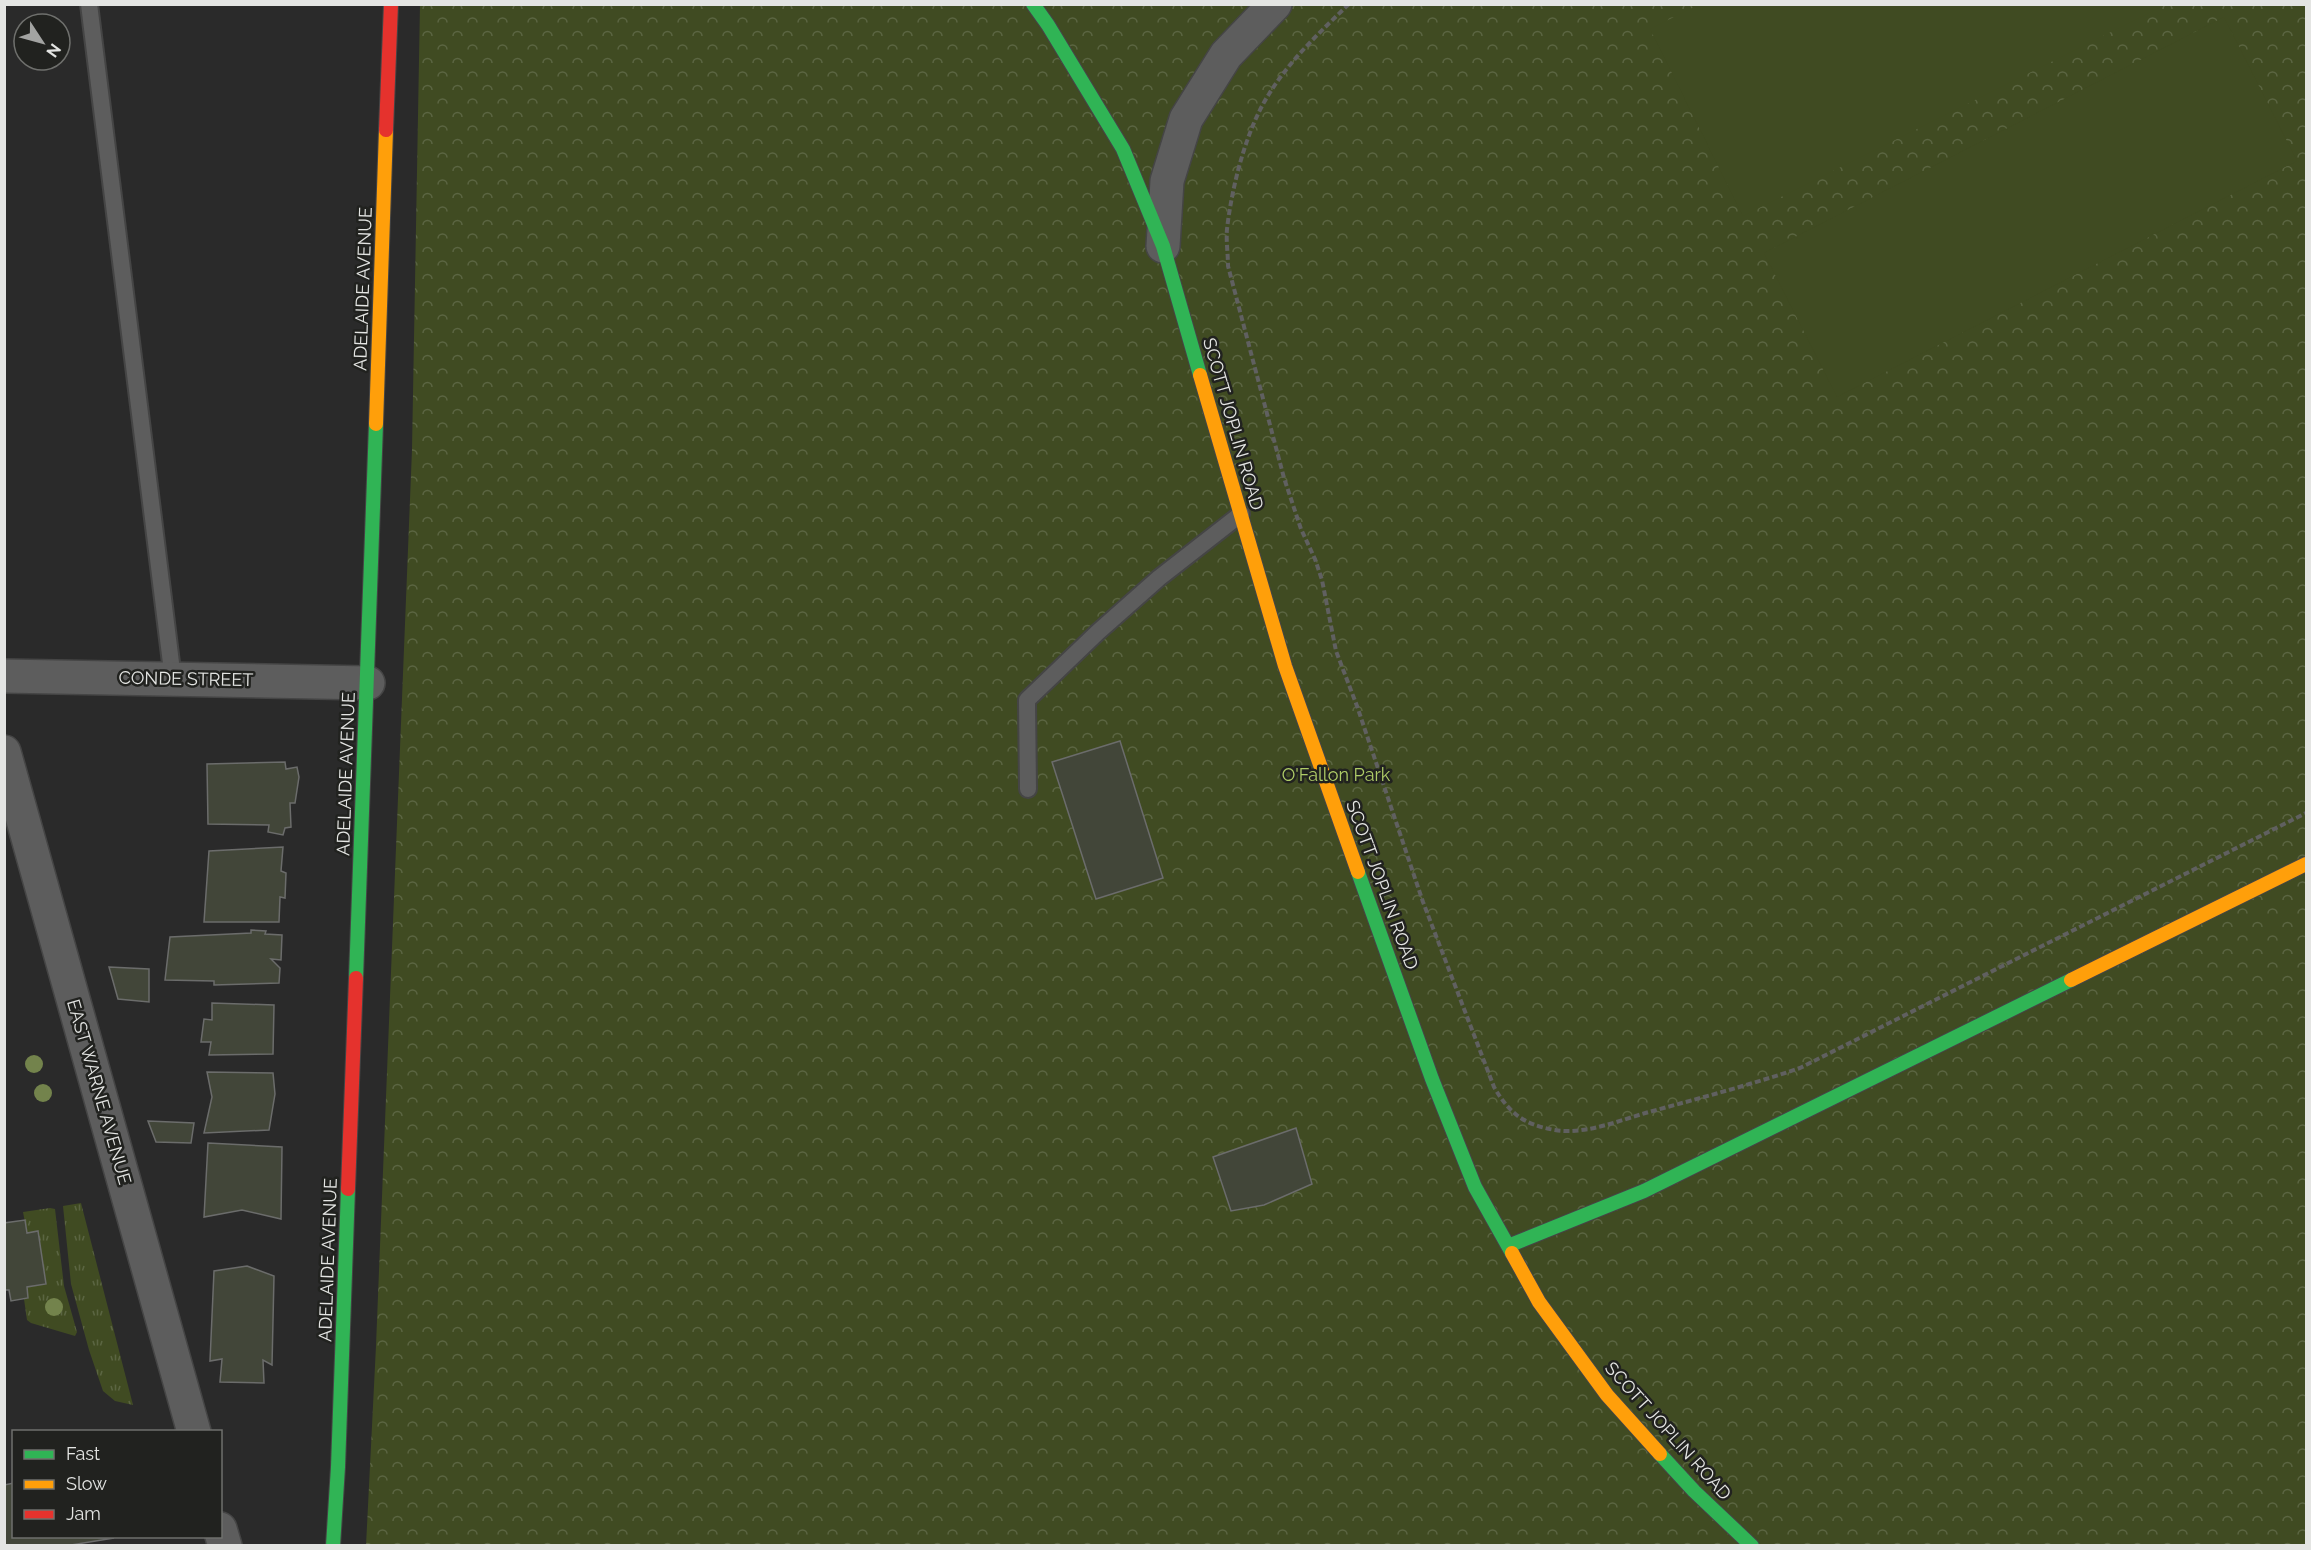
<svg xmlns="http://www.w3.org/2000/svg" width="2311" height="1550" viewBox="0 0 2311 1550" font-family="Raleway,sans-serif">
<defs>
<pattern id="grass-tufts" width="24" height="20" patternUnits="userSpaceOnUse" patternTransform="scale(1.5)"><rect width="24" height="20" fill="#404b22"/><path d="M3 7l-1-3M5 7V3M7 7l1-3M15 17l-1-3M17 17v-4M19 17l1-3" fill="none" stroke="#5b6542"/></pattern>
<pattern id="park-crowns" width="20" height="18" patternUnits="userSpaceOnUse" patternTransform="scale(1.5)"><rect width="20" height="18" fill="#404b22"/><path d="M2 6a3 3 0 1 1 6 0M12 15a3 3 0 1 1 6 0" fill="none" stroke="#5b6542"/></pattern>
</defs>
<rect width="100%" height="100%" fill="#2a2a2a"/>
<!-- grass -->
<path fill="url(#grass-tufts)" d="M81,1203L133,1405L115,1401L103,1391L89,1350L71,1284L63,1206Z
M50,1208L55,1209L64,1286L77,1332L75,1336L31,1323L27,1320L24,1299L28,1298L27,1287L46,1283L38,1232L27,1233L23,1212Z"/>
<!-- park -->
<path fill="url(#park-crowns)" d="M420,5H2306V1545L366,1546L376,1346L412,450Z"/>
<!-- garden -->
<path fill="#404b22" d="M1698,5V4L2165,5L1743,216L1650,29Z
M2224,17L2297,161L1837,397L1764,253Z"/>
<!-- building -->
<path fill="#424639" stroke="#6b6c6b" stroke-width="1.5" d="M1120,741L1163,878L1096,899L1052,762Z
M285,762L286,769L297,767L299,777L295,803H290L291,827L285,828L283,835L268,832L269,825L208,824L207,764Z
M283,847L281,871L286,873L285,898L280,897L279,922H204L209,851Z
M251,930L266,931L265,934L282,935L281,960L271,959L280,968L279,983L214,985V981L165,980L170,937L251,933Z
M109,967L149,969V1002L118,999Z
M212,1003L274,1005L273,1054L209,1055L211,1042H201L204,1019L212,1020Z
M207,1072L273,1073L275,1094L269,1130L204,1133L212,1097Z
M148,1121L194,1123L191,1143L156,1142Z
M1296,1128L1312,1184L1264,1205L1231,1211L1213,1157Z
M208,1143L282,1147L281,1219L242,1210L204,1217Z
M25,1220L27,1233L38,1231L46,1284L27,1287L28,1298L11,1301L9,1290H4V1223Z
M247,1266L274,1276L272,1365L263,1360L264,1383L220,1382L222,1359L210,1361L214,1271Z
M14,1483V1536L114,1538L65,1546H4V1485Z"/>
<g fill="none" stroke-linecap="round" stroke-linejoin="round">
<!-- lane casing -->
<g stroke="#454545" stroke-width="20">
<path id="lane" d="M89,4L173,679
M1028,789L1027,700L1098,632L1159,578L1241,514"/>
</g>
<!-- street casing -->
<g stroke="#454545" stroke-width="36">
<path id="street" d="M1163,246L1167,181L1186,119L1226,55L1275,4
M4,676L368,683
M4,752L194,1432
M220,1529L225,1546"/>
</g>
<!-- fast casing -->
<g stroke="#454545" stroke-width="16">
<path id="fast" d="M1033,4L1048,25L1123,149L1163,246L1200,375
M1358,872L1432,1079L1475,1187L1512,1253
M356,978L376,424
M1508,1246L1644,1191L2071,980
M1660,1454L1694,1491L1752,1546
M333,1546L338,1467L348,1189"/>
</g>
<!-- slow casing -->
<g stroke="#454545" stroke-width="16">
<path id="slow" d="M1200,375L1285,666L1358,872
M376,424L386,130
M2071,980L2306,864
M1512,1253L1539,1302L1607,1395L1660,1454"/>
</g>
<!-- jam casing -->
<g stroke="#454545" stroke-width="16">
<path id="jam" d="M386,130L391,4
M348,1189L356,978"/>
</g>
<!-- path -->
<path stroke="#606060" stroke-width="4" stroke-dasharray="6 3" stroke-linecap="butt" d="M1349,4C1320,32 1290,60 1269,94C1246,130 1232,186 1227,229C1226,241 1228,254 1228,266L1284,478L1301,529L1315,559L1322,580L1336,651L1357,706L1423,902L1494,1087C1509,1113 1524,1125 1555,1130C1586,1135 1620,1120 1649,1112C1700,1098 1750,1085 1800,1068L2306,813"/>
<!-- lane -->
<use href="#lane" stroke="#5d5d5d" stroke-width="16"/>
<!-- street -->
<use href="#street" stroke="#5d5d5d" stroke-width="33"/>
<!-- fast -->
<use href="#fast" stroke="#30b455" stroke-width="14"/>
<!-- slow -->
<use href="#slow" stroke="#ff9f0a" stroke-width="14"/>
<!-- jam -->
<use href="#jam" stroke="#e5322d" stroke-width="14"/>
</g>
<!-- trees -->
<g fill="#73834c">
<circle cx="34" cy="1064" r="9"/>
<circle cx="43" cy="1093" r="9"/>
<circle cx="54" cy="1307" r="9"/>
</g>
<g text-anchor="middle" stroke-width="5" stroke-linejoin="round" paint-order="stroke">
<!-- street labels -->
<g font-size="18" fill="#e4e5e3" stroke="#21221f">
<text transform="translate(363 289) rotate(-88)" y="6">ADELAIDE AVENUE</text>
<text transform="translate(1233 424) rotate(74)" y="6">SCOTT JOPLIN ROAD</text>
<text transform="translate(186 679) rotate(1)" y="6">CONDE STREET</text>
<text transform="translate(346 774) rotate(-88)" y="6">ADELAIDE AVENUE</text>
<text transform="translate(1382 885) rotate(70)" y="6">SCOTT JOPLIN ROAD</text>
<text transform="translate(99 1092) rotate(74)" y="6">EAST WARNE AVENUE</text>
<text transform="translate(328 1260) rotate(-88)" y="6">ADELAIDE AVENUE</text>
<text transform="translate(1668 1431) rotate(48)" y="6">SCOTT JOPLIN ROAD</text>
</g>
<!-- park labels -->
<g font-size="18" fill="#afcc67" stroke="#21221f">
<text x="1336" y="781">O'Fallon Park</text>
</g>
</g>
<!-- border -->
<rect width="2311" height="1550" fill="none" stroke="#e4e5e3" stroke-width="12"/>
<!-- legend -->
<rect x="12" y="1430" width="210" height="108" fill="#21221f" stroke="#6f706d" stroke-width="1.5"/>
<rect x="24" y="1450" width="30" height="9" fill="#30b455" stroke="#6f706d" stroke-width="1.5"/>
<text x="66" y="1460" font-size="18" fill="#e4e5e3">Fast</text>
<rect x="24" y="1480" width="30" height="9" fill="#ff9f0a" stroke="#6f706d" stroke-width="1.5"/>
<text x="66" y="1490" font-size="18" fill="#e4e5e3">Slow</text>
<rect x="24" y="1510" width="30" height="9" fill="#e5322d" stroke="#6f706d" stroke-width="1.5"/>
<text x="66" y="1520" font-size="18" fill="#e4e5e3">Jam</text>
<!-- north arrow -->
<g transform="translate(42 42) rotate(126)"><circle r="28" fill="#21221f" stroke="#6f706d" stroke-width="1.5"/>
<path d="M0-4.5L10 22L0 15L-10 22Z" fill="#a3a4a2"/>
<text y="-9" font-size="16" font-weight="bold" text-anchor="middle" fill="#e4e5e3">N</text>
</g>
</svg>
